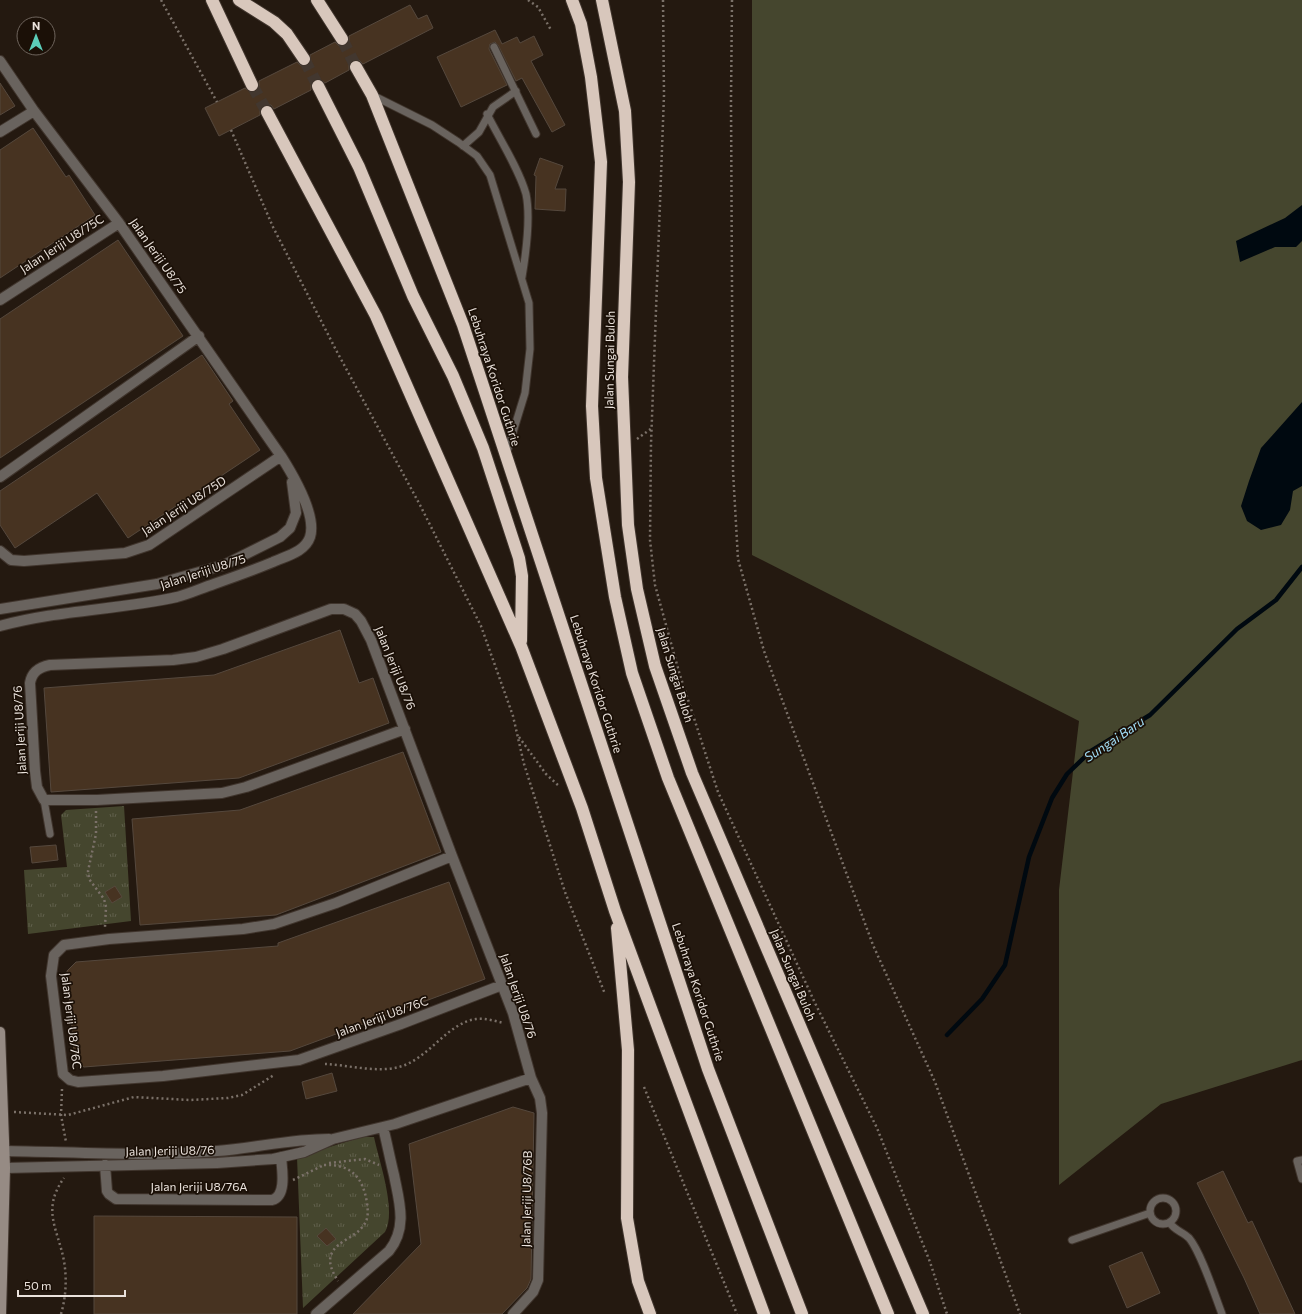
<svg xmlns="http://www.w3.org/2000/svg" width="1302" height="1314" viewBox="0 0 1302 1314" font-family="Commissioner,sans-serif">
<defs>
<pattern id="park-tufts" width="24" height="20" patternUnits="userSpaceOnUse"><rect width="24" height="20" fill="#45462e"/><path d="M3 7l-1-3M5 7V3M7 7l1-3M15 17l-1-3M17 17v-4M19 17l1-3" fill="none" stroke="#60604c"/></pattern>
</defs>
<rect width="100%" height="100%" fill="#241910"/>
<!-- grass -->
<path fill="#45462e" d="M752,0H1302V1060L1161,1104L1059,1185V890L1079,721L752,555Z"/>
<!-- park -->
<path fill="url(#park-tufts)" d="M124,806L131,921L28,934L24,870L67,867L61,815L66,810Z
M362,1137H374C379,1161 397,1211 385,1232L303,1308L297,1157Z"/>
<!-- water -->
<path fill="#000910" d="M1302,205V241L1296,247H1275L1240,262L1236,241L1285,218Z
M1302,402V486L1293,491L1290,510L1281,525L1261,530L1247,521L1241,506L1249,481L1261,448Z"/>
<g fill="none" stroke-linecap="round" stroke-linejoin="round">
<!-- stream -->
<path stroke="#000910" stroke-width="4.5" d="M947,1035L982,999L1005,965L1029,857L1052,798L1067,774L1091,751L1150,715L1237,629L1276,600L1302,567"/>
</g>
<!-- building -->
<path fill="#473321" stroke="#55483d" d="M410,5L418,19L427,15L433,28L363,64L359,60H353L349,64V70L325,83L319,79L314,80L311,85V90L274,109L271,105H264L260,108V115L219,136L205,108L245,88L251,92H256L259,86V81L297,62L301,66L308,65L311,62L310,55L335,42L339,46L346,45L349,42V36Z
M495,30L502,44L517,37L520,43L534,36L543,55L531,61L565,125L552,132L522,78L516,81L498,45L495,42L490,44L489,49L507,85L461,107L437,57Z
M0,83L15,106L0,115Z
M33,128L66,177L69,175L95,215L0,278V150Z
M540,158L563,166L555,189H566L565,211L535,209L536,176L534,175Z
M118,240L183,336L0,458V319Z
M202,355L233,401L229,404L260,450L128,538L97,493L15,548L0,525V491Z
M340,630L359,683L373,678L389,723L239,778L51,792L44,688L214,675Z
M403,752L441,852L276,915L140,925L132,819L240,810Z
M56,845L58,860L32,863L30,847Z
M449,882L485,979L290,1051L84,1067L75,1062L67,971L76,962L278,946V943Z
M115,886L122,897L112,903L105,892Z
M332,1073L337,1091L306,1099L302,1082Z
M513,1107L534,1113L531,1279L527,1288L502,1314H353L421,1244L409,1144Z
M1223,1171L1248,1223L1252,1221L1295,1314H1260L1244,1278L1197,1183Z
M94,1216L297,1217V1314H94Z
M326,1228L336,1239L327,1246L317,1236Z
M1142,1252L1160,1293L1127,1308L1109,1266Z"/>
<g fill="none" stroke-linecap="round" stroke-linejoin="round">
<!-- highway-tunnel -->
<path stroke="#42372f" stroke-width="12" stroke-dasharray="12 6" stroke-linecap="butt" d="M342,39L356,67
M304,59L318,86
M252,85L267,112"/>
<!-- lane casing -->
<g stroke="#40352d" stroke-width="9">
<path id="lane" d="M494,47L536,134
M372,95L432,125L458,142L477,156L490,175L529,303L530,349L525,393L506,455
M487,114C499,138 519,169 526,194C531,218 526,253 522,277
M463,146L479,132L493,107L516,91
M44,800L50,834
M1302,1160L1297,1161L1302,1179
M1150 1211a13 13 0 1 1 26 0a13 13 0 1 1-26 0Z
M1170,1223C1174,1230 1183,1232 1189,1238C1201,1252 1215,1296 1222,1314
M1072,1240L1150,1213"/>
</g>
<!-- street casing -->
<g stroke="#40352d" stroke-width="12">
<path id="street" d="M0,61L34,111L119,223L281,456C293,475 317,515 310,537C305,552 286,556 273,562C254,570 234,577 214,584C202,588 189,594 177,597C118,610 58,610 0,626
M0,132L34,111
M0,300L119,223
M0,477L199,336
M0,551L11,560L24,561L125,553L149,545L281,456
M0,609L157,584L224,565L280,537L290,528L296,513L292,482
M405,729L246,787L222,793L97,800H44L37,787L35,771L30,683C32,671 40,667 50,665L173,660L196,657L223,649L331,609H344L355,614L361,621L371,640L452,856L513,1013L531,1078L540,1098L542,1113L538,1280L533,1292L513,1314
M452,856L336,903L274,924L243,929L109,939L64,945L54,955L51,976L63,1074L70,1080L78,1082L163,1076L299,1060L401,1024L502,985
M4,1151C75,1152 147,1157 217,1151C255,1148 291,1139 329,1139
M105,1165L107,1191L109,1194L116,1199L272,1200C287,1196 282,1169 281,1157
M5,1168L217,1163L273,1159L304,1152L333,1139L395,1124L531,1078
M316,1314L389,1251C408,1227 399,1201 394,1175C390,1159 387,1143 383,1127"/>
</g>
<!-- secondary casing -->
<g stroke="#40352d" stroke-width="12">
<path id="secondary" d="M0,1032L5,1168L1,1314"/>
</g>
<!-- highway casing -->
<g stroke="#40352d" stroke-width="14">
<path id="highway" d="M212,0L252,85
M239,0L274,22L287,34L304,59
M317,0L342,39
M572,0L581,24L591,77L601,162L592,406L596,478L615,597L632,673L668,778L888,1314
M602,0L625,111L629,182L622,377L628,525L637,589L655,666L692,773L923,1314
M356,67L372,95L463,325L708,1069L802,1314
M318,86L359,167L413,296L453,376L483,448L519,558L522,576L521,641
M267,112L376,316L521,646L582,808L615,911L764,1314
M617,928L628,1050L627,1218L638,1281L650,1314"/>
</g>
<!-- path -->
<path stroke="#7b7169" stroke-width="2.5" stroke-dasharray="2 3" stroke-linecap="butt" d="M161,0L217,102
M528,0L538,7L551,30
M663,0L664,95L651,444L650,540L655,585L679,672L718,792L815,1003L877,1128L930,1262L947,1314
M732,0L731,101L733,471L738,559L764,651L873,945L935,1082L1020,1314
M231,130L273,227L336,350L420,505L481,626L513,716L524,764L565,892L605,994
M637,439L652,428
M519,737L546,774L560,787
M96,811V834L88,871L89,879L104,899L106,907L105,927
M325,1064C348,1065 376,1073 399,1067C429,1059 447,1023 476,1019C485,1018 495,1021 504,1023
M644,1087L737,1314
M62,1089L61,1115L66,1142
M14,1112L68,1115L134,1097L190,1100L228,1098L242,1095L274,1075
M329,1163L365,1159L379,1165
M324,1165C351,1164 363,1177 367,1203C368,1211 369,1219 363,1226C355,1238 336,1241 331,1255C328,1263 333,1273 338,1281
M293,1180L324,1165
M61,1314C66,1297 67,1279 64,1261C58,1229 41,1210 64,1178"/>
<!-- lane -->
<use href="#lane" stroke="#69635e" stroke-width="7"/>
<!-- street -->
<use href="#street" stroke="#69635e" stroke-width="10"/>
<!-- secondary -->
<use href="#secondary" stroke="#968b84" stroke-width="10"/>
<!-- highway -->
<use href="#highway" stroke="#d8c7bc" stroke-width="12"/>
</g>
<g text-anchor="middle" stroke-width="3.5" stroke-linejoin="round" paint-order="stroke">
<!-- street labels -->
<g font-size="12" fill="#eae2dc" stroke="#1b1007">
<text transform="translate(62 244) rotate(-33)" y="4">Jalan Jeriji U8/75C</text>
<text transform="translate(158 256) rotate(55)" y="4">Jalan Jeriji U8/75</text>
<text transform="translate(610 360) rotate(-89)" y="4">Jalan Sungai Buloh</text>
<text transform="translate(494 377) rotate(72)" y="4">Lebuhraya Koridor Guthrie</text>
<text transform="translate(184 506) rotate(-33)" y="4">Jalan Jeriji U8/75D</text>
<text transform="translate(203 572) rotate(-18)" y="4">Jalan Jeriji U8/75</text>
<text transform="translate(395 668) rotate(68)" y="4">Jalan Jeriji U8/76</text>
<text transform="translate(675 675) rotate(73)" y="4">Jalan Sungai Buloh</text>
<text transform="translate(596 684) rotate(72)" y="4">Lebuhraya Koridor Guthrie</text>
<text transform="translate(20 730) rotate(-93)" y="4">Jalan Jeriji U8/76</text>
<text transform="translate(793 975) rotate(67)" y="4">Jalan Sungai Buloh</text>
<text transform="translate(698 992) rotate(72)" y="4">Lebuhraya Koridor Guthrie</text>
<text transform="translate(518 996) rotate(71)" y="4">Jalan Jeriji U8/76</text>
<text transform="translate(382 1017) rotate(-20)" y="4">Jalan Jeriji U8/76C</text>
<text transform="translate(71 1021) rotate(83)" y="4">Jalan Jeriji U8/76C</text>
<text transform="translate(170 1151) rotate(-1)" y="4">Jalan Jeriji U8/76</text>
<text x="199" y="1191">Jalan Jeriji U8/76A</text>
<text transform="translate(527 1199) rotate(-89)" y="4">Jalan Jeriji U8/76B</text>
</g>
<!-- water labels -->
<g font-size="13" font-style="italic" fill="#a1ddf6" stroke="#1b1007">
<text transform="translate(1114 739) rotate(-34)" y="5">Sungai Baru</text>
</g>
</g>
<!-- north arrow -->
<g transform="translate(36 36)"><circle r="19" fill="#1b1007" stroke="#6e645c"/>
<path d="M0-3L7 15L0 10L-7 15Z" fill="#5cceba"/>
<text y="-6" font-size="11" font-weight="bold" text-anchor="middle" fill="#eae2dc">N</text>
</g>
<!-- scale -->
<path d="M18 1290v6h107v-6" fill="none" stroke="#eae2dc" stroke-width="2"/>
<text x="24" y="1290" font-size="12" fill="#eae2dc" stroke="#1b1007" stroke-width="3" paint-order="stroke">50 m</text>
</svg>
